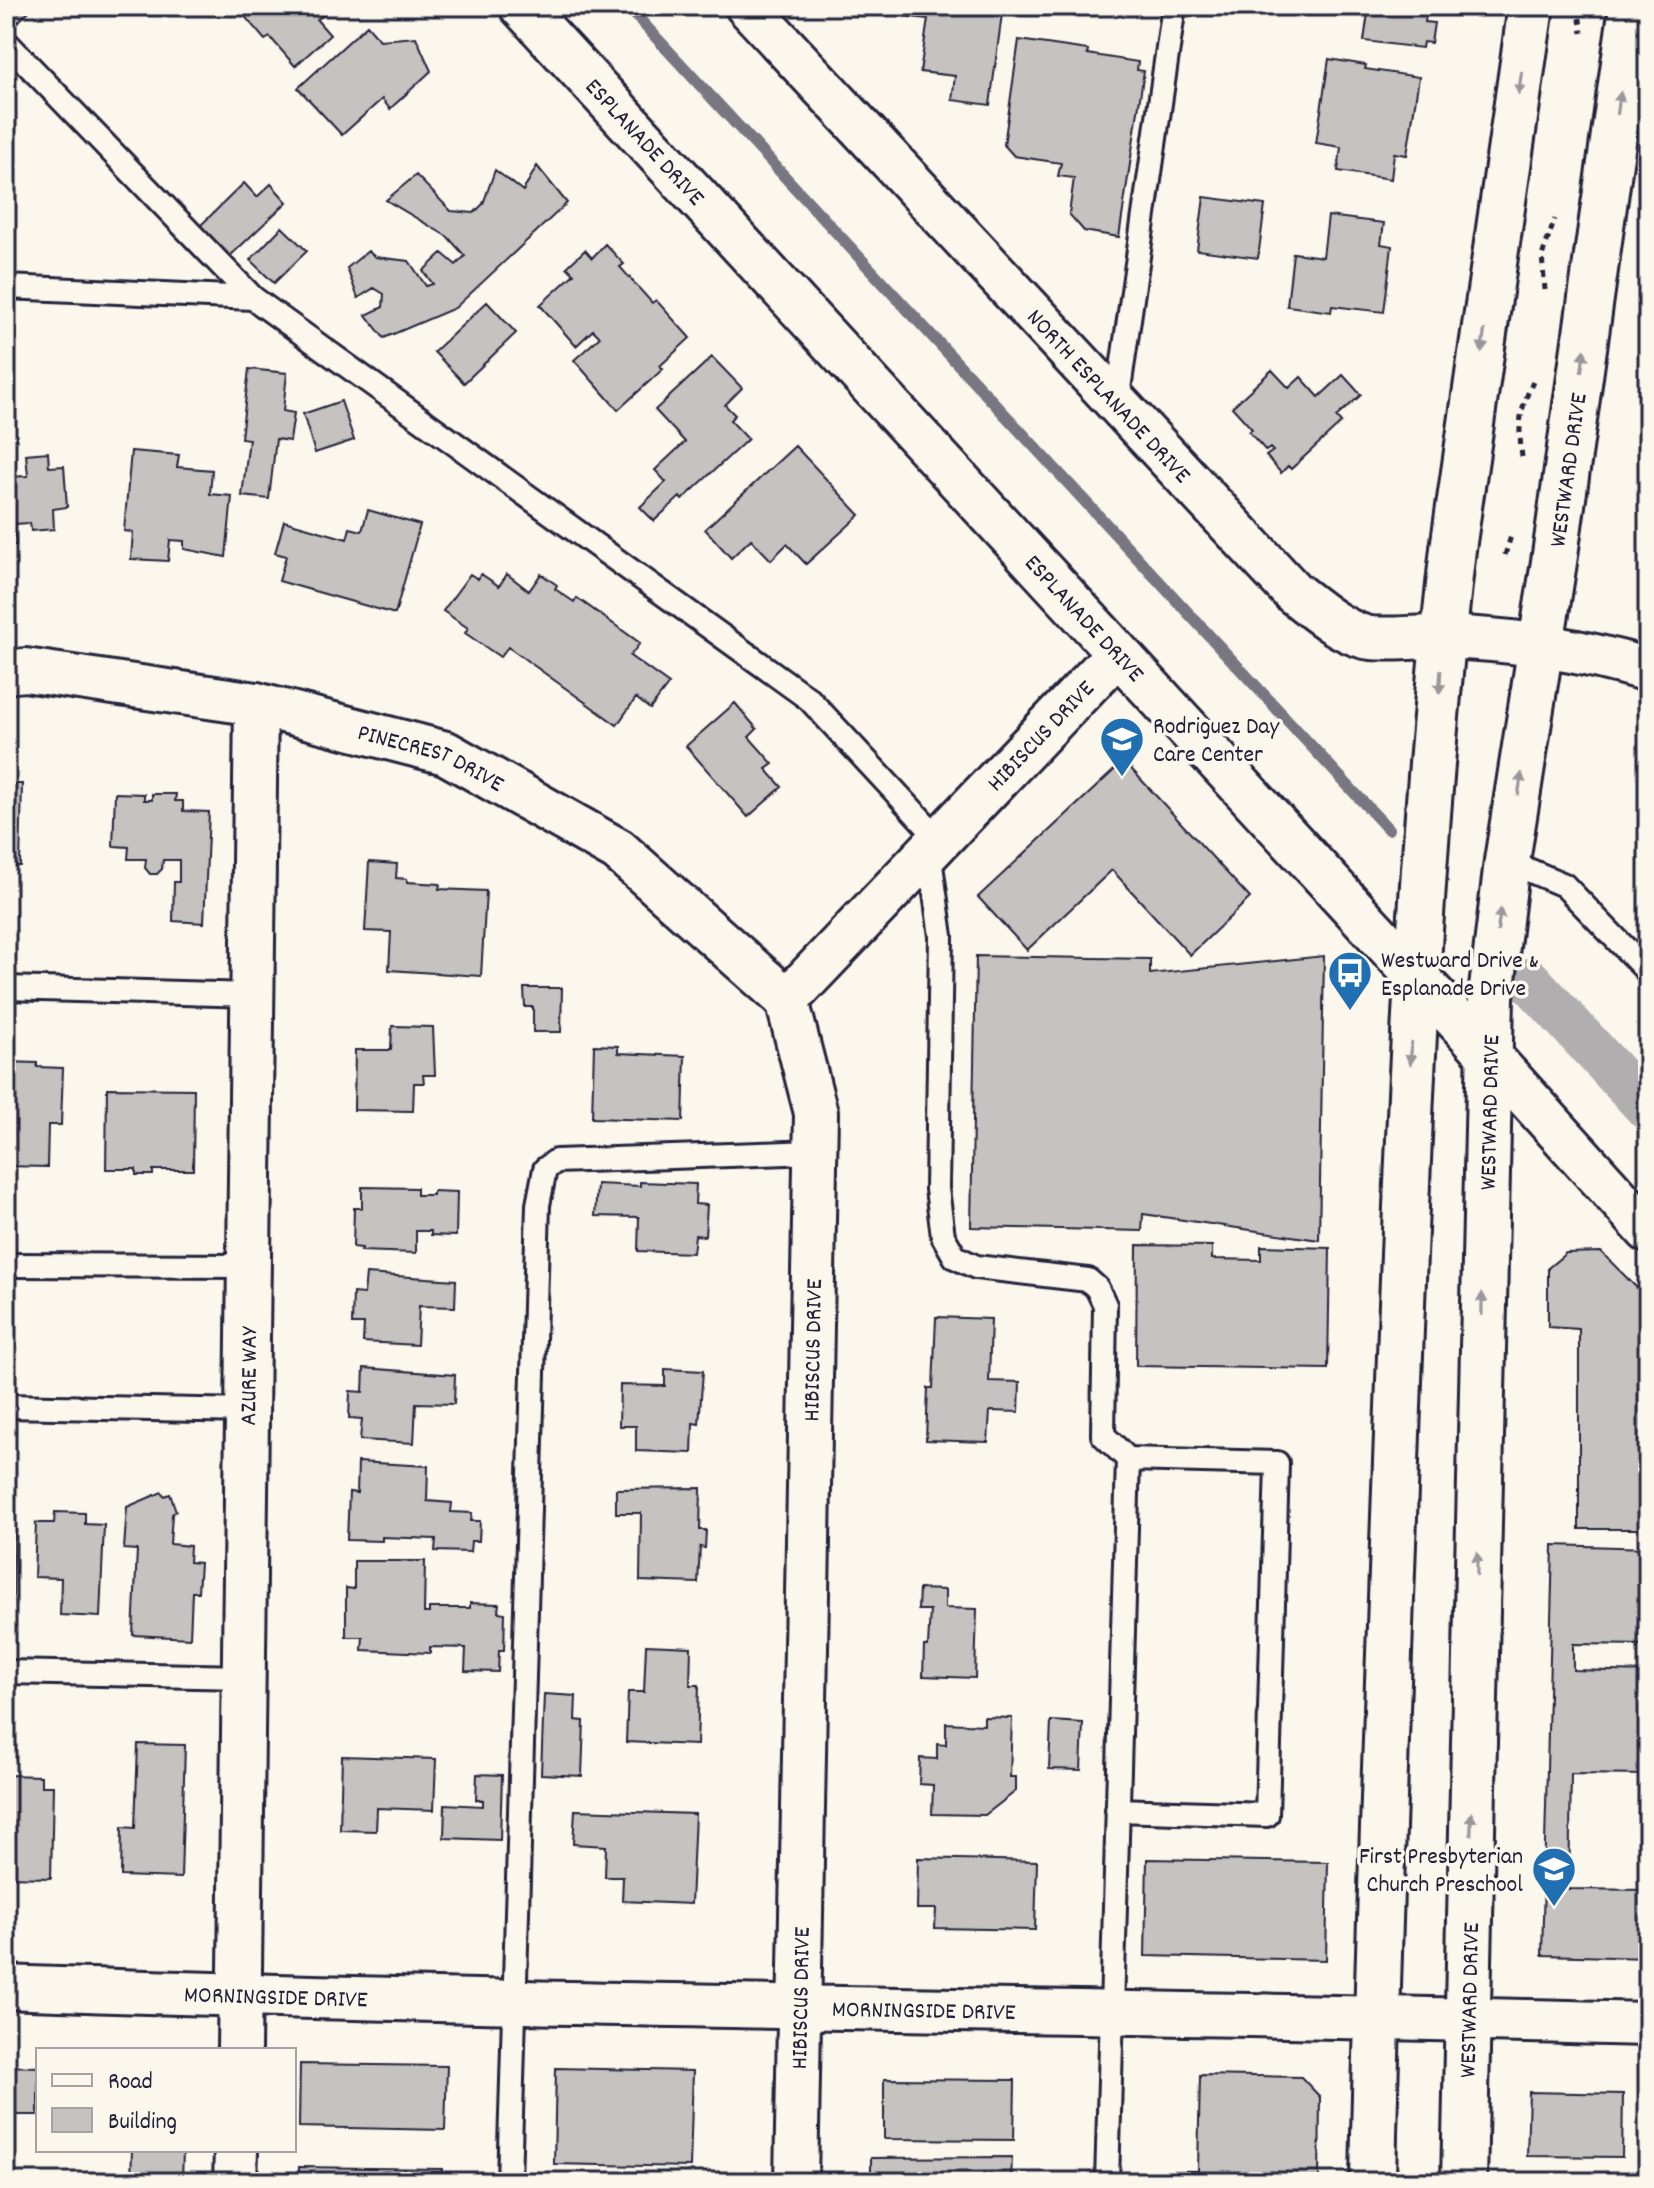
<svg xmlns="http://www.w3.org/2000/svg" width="1654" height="2188" viewBox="0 0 1654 2188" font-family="Dekko,sans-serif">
<rect width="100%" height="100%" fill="#fbf7ec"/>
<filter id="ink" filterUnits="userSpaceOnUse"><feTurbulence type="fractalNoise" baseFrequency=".0125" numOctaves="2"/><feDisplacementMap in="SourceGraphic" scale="16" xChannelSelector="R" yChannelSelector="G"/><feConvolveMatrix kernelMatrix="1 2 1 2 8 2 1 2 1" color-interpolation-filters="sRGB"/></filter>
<g filter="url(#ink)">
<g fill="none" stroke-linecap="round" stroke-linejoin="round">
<!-- stream -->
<path stroke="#787681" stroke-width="12" d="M627,6L1388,829"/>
<!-- canal -->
<path stroke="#b1aeb0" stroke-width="44" d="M1529,980L1648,1109"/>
</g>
<!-- building -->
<path fill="#c6c2c0" stroke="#22223b" stroke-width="2" d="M6,6H34L14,26L6,18Z
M249,6H334L317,20L330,35L295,66L270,37L265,40L241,12Z
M904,6H1003L990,105L952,100L955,76L920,72L928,19L903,16Z
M1369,6L1427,7L1425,22L1434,23L1431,43L1423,42L1422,48L1364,41Z
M367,25L380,40L416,37L431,71L390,109L382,99L342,135L298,88Z
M1019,40L1088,50L1087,54L1138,62L1137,70L1144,71L1119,237L1084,231L1069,214L1074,178L1058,176L1061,163L1014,156L1004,145Z
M1329,59L1366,65L1365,69L1419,77L1407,155L1394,153L1391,179L1338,171L1341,147L1316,143Z
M537,166L567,203L455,308L384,338L366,315L383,307L384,294L374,288L358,298L347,268L368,251L375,257L409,261L426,286L433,284L423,271L442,253L456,265L465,256L448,237L386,200L416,175L451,211L474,213L483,204L495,170L523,191Z
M244,183L257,197L271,184L287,202L229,257L200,226Z
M1204,197L1265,205L1258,258L1197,250Z
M1328,216L1384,223L1381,244L1392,246L1384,312L1332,306L1331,312L1287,306L1293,253L1323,257Z
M282,227L307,251L274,283L250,260Z
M605,244L624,264L620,267L652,303L656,300L690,338L660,366L663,369L618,410L574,360L600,337L593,330L576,346L540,305L574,274L567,267L585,250L592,258Z
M487,302L516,333L464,383L434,352Z
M712,357L742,388L725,405L735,415L730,420L748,439L682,500L680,497L654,521L640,507L666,482L655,470L685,442L655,410Z
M249,369L287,373L283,411L294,413L290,441L276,439L269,499L242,496L249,439L241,438Z
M1272,370L1289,388L1301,377L1319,397L1343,375L1361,395L1336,417L1341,423L1291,469L1288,466L1281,473L1266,456L1273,451L1270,448L1266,451L1249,432L1252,429L1232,407Z
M341,401L354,440L315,453L303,414Z
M795,446L860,515L806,564L787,544L771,560L751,539L731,558L705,529Z
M131,451L179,455L177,467L212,470L210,494L232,496L226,557L184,549V541L170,540L168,561L131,559L133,532L124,531Z
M48,452L49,467L64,466L67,507L53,509L54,529L31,531L30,523L14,524L16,545L6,546V477L28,476L26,454Z
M368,510L420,525L395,614L279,581L286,556L275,553L284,521L347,539L350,528L362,531Z
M470,574L478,579L481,574L499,586L507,574L529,591L541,574L557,585L555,589L574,602L577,598L640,643L630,656L669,684L650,709L636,698L617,725L508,647L500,657L465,633L468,628L443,611Z
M735,703L757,729L749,737L773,764L766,769L782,787L748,817L686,746Z
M1124,761L1250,898L1190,955L1112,870L1027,950L978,897Z
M6,784H22L20,866H6Z
M115,793L144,794V800H152V794H176L175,801H183V811L209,812L204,923L173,921L174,882H179V860H163L162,869L157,874H150L145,868L146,859H128L129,847L113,846Z
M369,862L397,864L396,878L407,879V882L440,884L439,889L486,891L481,976L389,970L391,932L365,931Z
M976,956L1150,959V974L1324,956L1319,1240L1143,1214L1142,1231L971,1227Z
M524,988H562L561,1032H533V1007H525Z
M392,1026L433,1027L435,1075H423L424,1083H414L413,1111L354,1110L355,1050H391Z
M594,1045L618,1046V1053L685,1056L683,1121L592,1118Z
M6,1062L37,1063V1067L63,1068L61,1125H48L47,1167L6,1166Z
M107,1088L194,1089L193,1170H153V1175H136V1169H106Z
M640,1182L696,1184L695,1204L707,1205L705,1236L695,1235L693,1253L638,1251L639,1217L595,1216L597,1184L640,1186Z
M362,1187L417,1188V1195H433V1191L457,1192L456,1236L431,1235V1231H416V1253L361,1251L362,1248L353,1247L354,1208H362Z
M1137,1245L1212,1246V1259L1261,1260V1246L1330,1248L1328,1369L1136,1366Z
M1601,1252L1648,1299V1529H1579V1329L1548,1327V1268L1566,1253Z
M366,1274L456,1280L455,1307L419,1306L417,1345L363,1342L364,1324H352L353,1293L364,1294Z
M936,1317L991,1319L989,1381L1020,1382L1019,1412L990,1411L988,1442L926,1440L928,1388H933Z
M364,1368L455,1375L454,1404L416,1403L414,1443L360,1440L362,1419L349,1418L350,1391L363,1392Z
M665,1369L703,1371L699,1424L693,1423L692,1453L636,1451V1426H619L620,1385L665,1386Z
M358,1462L428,1466L427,1501L452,1503L451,1512L472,1513L471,1521H480L479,1541H471L470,1552L435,1551L436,1539L382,1537V1541L347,1540L349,1492L357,1493Z
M701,1488L700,1530H706L705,1548L700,1547L698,1583L640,1581L641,1513H616V1489Z
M162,1492L164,1496L170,1494L176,1511L172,1514L170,1544L190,1546L189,1562L200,1563L198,1592H192L190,1638L133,1635L137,1550L124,1549L127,1507Z
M6,1501H15L13,1611H6Z
M55,1512L85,1513V1524L104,1525L100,1617L60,1615L61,1578L34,1577L36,1523H54Z
M1553,1545L1648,1548V1645L1573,1644V1670L1648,1672V1775L1571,1774L1569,1889L1648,1890V1958L1542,1955Z
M354,1561H425L424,1613H429V1608H470V1603L499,1604L498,1612L505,1613L504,1650H499L498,1672L465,1671L466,1648L430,1647V1653L362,1650L363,1637H346V1588L354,1589Z
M919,1589L945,1590V1608L977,1609L975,1678L923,1676L924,1646H928L930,1610H918Z
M646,1645L691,1647L690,1685H699L697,1745L626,1742L628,1692H644Z
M544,1694L576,1696L575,1720L584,1721L582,1776L541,1774Z
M984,1717L1012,1718L1010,1777H1016V1791L985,1815L932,1814L933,1785L919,1784L920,1758L937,1759V1744L946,1745V1723L984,1725Z
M1051,1721L1083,1723L1081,1770L1049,1769Z
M138,1744L185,1745L181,1878L121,1876L122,1827L135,1828Z
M342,1756L436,1759L434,1810L377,1808L376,1831L340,1830Z
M477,1774L502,1775L500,1840L444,1838L445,1804L483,1806V1800H476Z
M6,1775L41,1776V1786H53L51,1878L6,1877Z
M575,1810L695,1814L691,1904L622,1901L623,1877H605L606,1846L573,1844Z
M918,1858L1037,1861L1035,1930L935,1928L936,1909H917Z
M1147,1859L1328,1862L1326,1960L1145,1956Z
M300,2064L447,2066L445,2130L299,2127Z
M6,2066L38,2067V2115H6Z
M556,2068L693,2071L690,2167L554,2164Z
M1200,2075L1301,2077L1320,2097L1319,2182H1169V2171H1198Z
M884,2079L1015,2080L1014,2140L884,2139Z
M1529,2092L1623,2094L1622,2157L1527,2156Z
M132,2150H183L182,2182H131Z
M1012,2157L1011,2182H871V2158Z
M299,2167L442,2169V2182H299Z
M1543,2175L1618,2177V2182H1543Z"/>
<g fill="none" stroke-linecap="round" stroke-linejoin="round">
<!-- service casing -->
<g stroke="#22223b" stroke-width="28">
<path id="service" d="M6,42L253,298
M6,287L253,298L809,699L940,840
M1117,403L1174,6
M929,851L941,936L937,1189L943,1236L955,1257L976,1267L1088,1280L1097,1288L1105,1305L1103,1435L1128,1459
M1507,861L1564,885L1648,972
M6,988L252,995
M6,1265L249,1266
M6,1406L248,1411
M6,1672L244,1677
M509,2182L538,1205L545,1169L556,1161L815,1152
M1107,2182C1112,1941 1120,1700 1128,1459L1277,1463L1267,1815L1117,1810"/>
</g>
<!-- minor casing -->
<g stroke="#22223b" stroke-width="48">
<g id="minor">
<path id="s1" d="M521,6L1488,1054L1648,1231"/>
<path id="s2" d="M747,6L1293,592C1315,609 1337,629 1365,637C1380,641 1424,636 1444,637C1517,640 1578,649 1648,670"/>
<path id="s3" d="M6,672L25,670L256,704L446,753L618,850L787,1000"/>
<path id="s4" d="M6,1987C553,2008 1101,2009 1648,2024"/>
<path id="s5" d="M239,2050L256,704"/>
<path d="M235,2182L236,2150"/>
<path id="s6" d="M796,2182L816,1113L787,1000L1117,654"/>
</g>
</g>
<!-- tertiary casing -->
<g stroke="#22223b" stroke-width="50">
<g id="tertiary">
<path d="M1373,2182C1378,1933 1388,1684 1397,1434C1408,1139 1419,843 1453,549L1531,6"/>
<path id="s7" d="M1464,2182L1491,997L1507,861L1554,562L1632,6"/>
</g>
</g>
<!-- path -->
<path stroke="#22223b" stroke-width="5" stroke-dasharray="6 6" stroke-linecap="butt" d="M1578,6L1582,33
M1545,290L1542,256L1555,219
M1522,457C1518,425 1519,411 1533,382
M1505,555L1511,536"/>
<!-- service -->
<use href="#service" stroke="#fbf7ec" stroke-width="22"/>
<!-- minor -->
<use href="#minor" stroke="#fbf7ec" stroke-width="42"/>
<!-- tertiary -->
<use href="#tertiary" stroke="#fbf7ec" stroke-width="44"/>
</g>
<!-- one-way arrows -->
<defs><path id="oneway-solid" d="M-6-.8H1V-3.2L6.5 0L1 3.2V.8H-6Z" transform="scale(2)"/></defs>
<g fill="#99979c">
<use href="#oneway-solid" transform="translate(1520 83) rotate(98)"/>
<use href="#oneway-solid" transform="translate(1619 103) rotate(-82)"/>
<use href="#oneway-solid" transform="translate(1483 341) rotate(98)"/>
<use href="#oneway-solid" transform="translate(1583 361) rotate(-82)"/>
<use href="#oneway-solid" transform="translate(1440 682) rotate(94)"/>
<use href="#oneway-solid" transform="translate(1520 784) rotate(-81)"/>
<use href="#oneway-solid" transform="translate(1499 920) rotate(-82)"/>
<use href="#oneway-solid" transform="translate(1411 1053) rotate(93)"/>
<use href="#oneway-solid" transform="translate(1482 1304) rotate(-89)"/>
<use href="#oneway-solid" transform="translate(1477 1564) rotate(-89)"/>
<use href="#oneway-solid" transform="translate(1471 1824) rotate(-89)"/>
</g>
</g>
<!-- icons -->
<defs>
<g id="school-pin" transform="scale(2.3)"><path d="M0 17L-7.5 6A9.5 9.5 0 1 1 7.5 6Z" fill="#1f6fb2" stroke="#fbf7ec"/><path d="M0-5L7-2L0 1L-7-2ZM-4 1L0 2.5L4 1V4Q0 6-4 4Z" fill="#fff"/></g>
<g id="bus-pin" transform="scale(2.3)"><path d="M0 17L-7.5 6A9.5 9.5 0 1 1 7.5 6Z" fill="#1f6fb2" stroke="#fbf7ec"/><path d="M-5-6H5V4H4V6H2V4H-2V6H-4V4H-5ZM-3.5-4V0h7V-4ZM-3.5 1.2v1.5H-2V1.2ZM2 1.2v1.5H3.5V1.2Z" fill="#fff"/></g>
</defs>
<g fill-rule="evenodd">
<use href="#school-pin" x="1122" y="739"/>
<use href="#bus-pin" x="1350" y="973"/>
<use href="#school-pin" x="1554" y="1869"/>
</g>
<g text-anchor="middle" stroke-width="7" stroke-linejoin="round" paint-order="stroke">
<!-- street labels -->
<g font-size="24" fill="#22223b" stroke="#fbf7ec">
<text dy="8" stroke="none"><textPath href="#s1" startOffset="184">ESPLANADE DRIVE</textPath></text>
<text dy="8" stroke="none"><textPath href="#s2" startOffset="532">NORTH ESPLANADE DRIVE</textPath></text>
<text dy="8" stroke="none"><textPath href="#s7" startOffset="1718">WESTWARD DRIVE</textPath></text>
<text dy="8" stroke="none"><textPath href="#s1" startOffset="832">ESPLANADE DRIVE</textPath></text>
<text dy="8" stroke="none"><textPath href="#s6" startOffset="1552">HIBISCUS DRIVE</textPath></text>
<text dy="8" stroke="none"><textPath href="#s3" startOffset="436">PINECREST DRIVE</textPath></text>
<text dy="8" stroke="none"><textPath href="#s7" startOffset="1070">WESTWARD DRIVE</textPath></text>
<text dy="8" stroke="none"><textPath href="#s6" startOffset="832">HIBISCUS DRIVE</textPath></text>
<text dy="8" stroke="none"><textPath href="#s5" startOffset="674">AZURE WAY</textPath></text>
<text dy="8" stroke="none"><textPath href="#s4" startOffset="270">MORNINGSIDE DRIVE</textPath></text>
<text dy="8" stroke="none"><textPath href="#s6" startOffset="184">HIBISCUS DRIVE</textPath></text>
<text dy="8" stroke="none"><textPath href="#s7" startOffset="182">WESTWARD DRIVE</textPath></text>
<text dy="8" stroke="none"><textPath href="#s4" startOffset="918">MORNINGSIDE DRIVE</textPath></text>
</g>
<!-- poi labels -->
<g font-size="24" fill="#22223b" stroke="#fbf7ec" text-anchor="start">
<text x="1153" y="733">Rodriguez Day<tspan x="1153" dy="28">Care Center</tspan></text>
<text x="1381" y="967">Westward Drive &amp;<tspan x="1381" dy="28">Esplanade Drive</tspan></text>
<text x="1523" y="1863" text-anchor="end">First Presbyterian<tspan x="1523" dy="28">Church Preschool</tspan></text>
</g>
</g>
<!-- margin -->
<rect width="1654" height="2188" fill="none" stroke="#fbf7ec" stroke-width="32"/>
<rect x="16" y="16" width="1622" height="2156" fill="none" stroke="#22223b" stroke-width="3" filter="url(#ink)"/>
<!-- legend -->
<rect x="36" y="2048" width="260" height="104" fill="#fbf7ec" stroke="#a4a2a5" stroke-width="2"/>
<rect x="52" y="2074" width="40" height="12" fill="#fbf7ec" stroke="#a4a2a5" stroke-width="2"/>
<text x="108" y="2088" font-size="24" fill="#22223b">Road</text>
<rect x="52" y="2108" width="40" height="24" fill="#c6c2c0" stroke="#a4a2a5" stroke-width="2"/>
<text x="108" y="2128" font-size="24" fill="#22223b">Building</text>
</svg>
